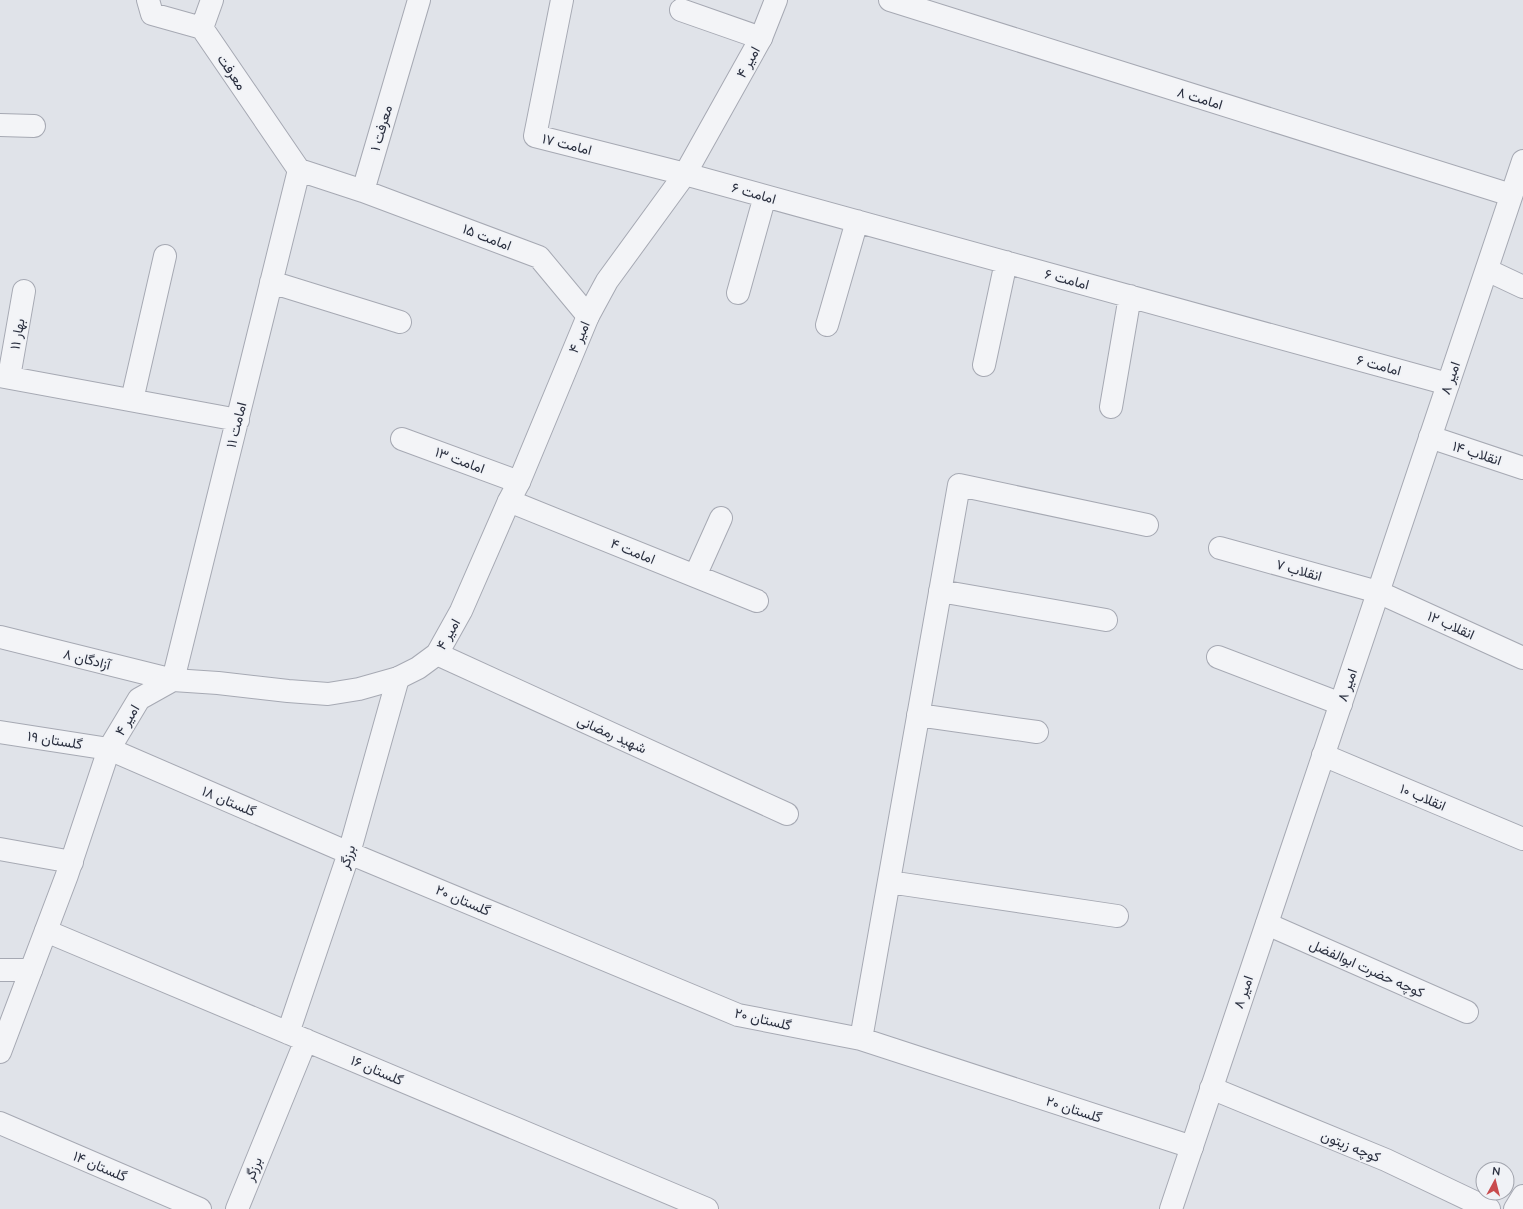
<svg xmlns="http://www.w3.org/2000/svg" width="1523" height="1209" viewBox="0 0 1523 1209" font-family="'Nunito Sans',Vazirmatn,sans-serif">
<rect width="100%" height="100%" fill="#e0e3e9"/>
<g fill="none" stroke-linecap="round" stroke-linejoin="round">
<!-- minor casing -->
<g stroke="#a6a9b3" stroke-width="24">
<path id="minor" d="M148,0L152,14L202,28L299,170
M562,0L535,136L685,174L1448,384
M890,0L1511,195
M681,10L761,38
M202,28L212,0
M0,125L34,126
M299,170L363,191L419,0
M363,191L539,257L588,316
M1487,270L1523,287
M271,282L400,322
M738,293L765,196
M827,325L857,221
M984,365L1006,262
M0,376L238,420
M9,377L24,291
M132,400L165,256
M1111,407L1130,296
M1430,437L1523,468
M402,439L519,482
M509,501L757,601
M1220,548L1378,592L1523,658
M695,576L721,518
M940,591L1106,620
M0,637L173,680L299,170
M437,654L787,814
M1218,657L1341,704
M918,715L1037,732
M0,732L109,749L349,853L738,1015L861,1039L1192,1147
M1323,755L1523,839
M0,849L72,862
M889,882L1117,916
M1267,924L1467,1012
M46,931L707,1209
M0,970H31
M288,1033L349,853L398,678
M861,1039L959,485L1147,525
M1211,1088L1386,1160L1489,1209
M0,1123L200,1209
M237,1209L306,1040
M1515,1209L1523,1196"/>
</g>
<!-- tertiary casing -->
<g stroke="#a6a9b3" stroke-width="24">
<path id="tertiary" d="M0,1052L67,875L109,749L139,699L173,680L218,683L288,691L328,694L359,689L398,678L418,668L437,654L461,611L509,501L519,482L588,316L607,281L685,174L761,38L776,0
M1171,1209L1523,161"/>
</g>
<!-- minor -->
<use href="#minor" stroke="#f3f4f7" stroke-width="22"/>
<!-- tertiary -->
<use href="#tertiary" stroke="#f3f4f7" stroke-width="22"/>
</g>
<g text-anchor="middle" stroke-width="3.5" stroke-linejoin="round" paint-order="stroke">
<!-- street labels -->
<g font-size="14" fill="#2a2f3f" stroke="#f0f2f6">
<text transform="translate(748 62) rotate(-61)" y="5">امیر ۴</text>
<text transform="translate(232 72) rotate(56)" y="5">معرفت</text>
<text transform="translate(1200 98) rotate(17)" y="5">امامت ۸</text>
<text transform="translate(381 128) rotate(-74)" y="5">معرفت ۱</text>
<text transform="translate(567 144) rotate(14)" y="5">امامت ۱۷</text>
<text transform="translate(754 193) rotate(16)" y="5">امامت ۶</text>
<text transform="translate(487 237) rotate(21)" y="5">امامت ۱۵</text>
<text transform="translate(1067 279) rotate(15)" y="5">امامت ۶</text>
<text transform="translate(17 334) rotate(-80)" y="5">بهار ۱۱</text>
<text transform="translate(579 337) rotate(-67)" y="5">امیر ۴</text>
<text transform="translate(1379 365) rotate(15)" y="5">امامت ۶</text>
<text transform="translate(1450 378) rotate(-71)" y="5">امیر ۸</text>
<text transform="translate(236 425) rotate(-76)" y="5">امامت ۱۱</text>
<text transform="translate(1477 453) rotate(18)" y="5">انقلاب ۱۴</text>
<text transform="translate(460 460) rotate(20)" y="5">امامت ۱۳</text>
<text transform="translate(633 551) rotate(22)" y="5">امامت ۴</text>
<text transform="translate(1299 570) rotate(16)" y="5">انقلاب ۷</text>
<text transform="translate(1451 625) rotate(24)" y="5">انقلاب ۱۲</text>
<text transform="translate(448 634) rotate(-60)" y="5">امیر ۴</text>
<text transform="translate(87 659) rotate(14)" y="5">آزادگان ۸</text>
<text transform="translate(1347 685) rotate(-71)" y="5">امیر ۸</text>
<text transform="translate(127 720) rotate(-59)" y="5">امیر ۴</text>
<text transform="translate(612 734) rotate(24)" y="5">شهید رمضانی</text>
<text transform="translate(55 740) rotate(9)" y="5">گلستان ۱۹</text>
<text transform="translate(1423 797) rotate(23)" y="5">انقلاب ۱۰</text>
<text transform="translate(229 801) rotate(23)" y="5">گلستان ۱۸</text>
<text transform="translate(347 857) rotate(-72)" y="5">برزگر</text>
<text transform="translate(463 900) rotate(23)" y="5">گلستان ۲۰</text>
<text transform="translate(1367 968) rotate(24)" y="5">کوچه حضرت ابوالفضل</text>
<text transform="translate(1243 992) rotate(-71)" y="5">امیر ۸</text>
<text transform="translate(763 1019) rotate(13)" y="5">گلستان ۲۰</text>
<text transform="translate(377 1070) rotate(23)" y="5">گلستان ۱۶</text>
<text transform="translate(1074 1109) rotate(18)" y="5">گلستان ۲۰</text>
<text transform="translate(1351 1146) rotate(22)" y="5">کوچه زیتون</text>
<text transform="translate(100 1166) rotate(23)" y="5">گلستان ۱۴</text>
<text transform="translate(253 1169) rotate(-68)" y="5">برزگر</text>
</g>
</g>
<!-- north arrow -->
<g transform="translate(1495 1181) rotate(7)"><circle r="19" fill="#f0f2f6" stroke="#a1a4ad"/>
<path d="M0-3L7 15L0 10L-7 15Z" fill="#c84b4d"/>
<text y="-6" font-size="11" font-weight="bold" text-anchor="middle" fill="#2a2f3f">N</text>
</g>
</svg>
